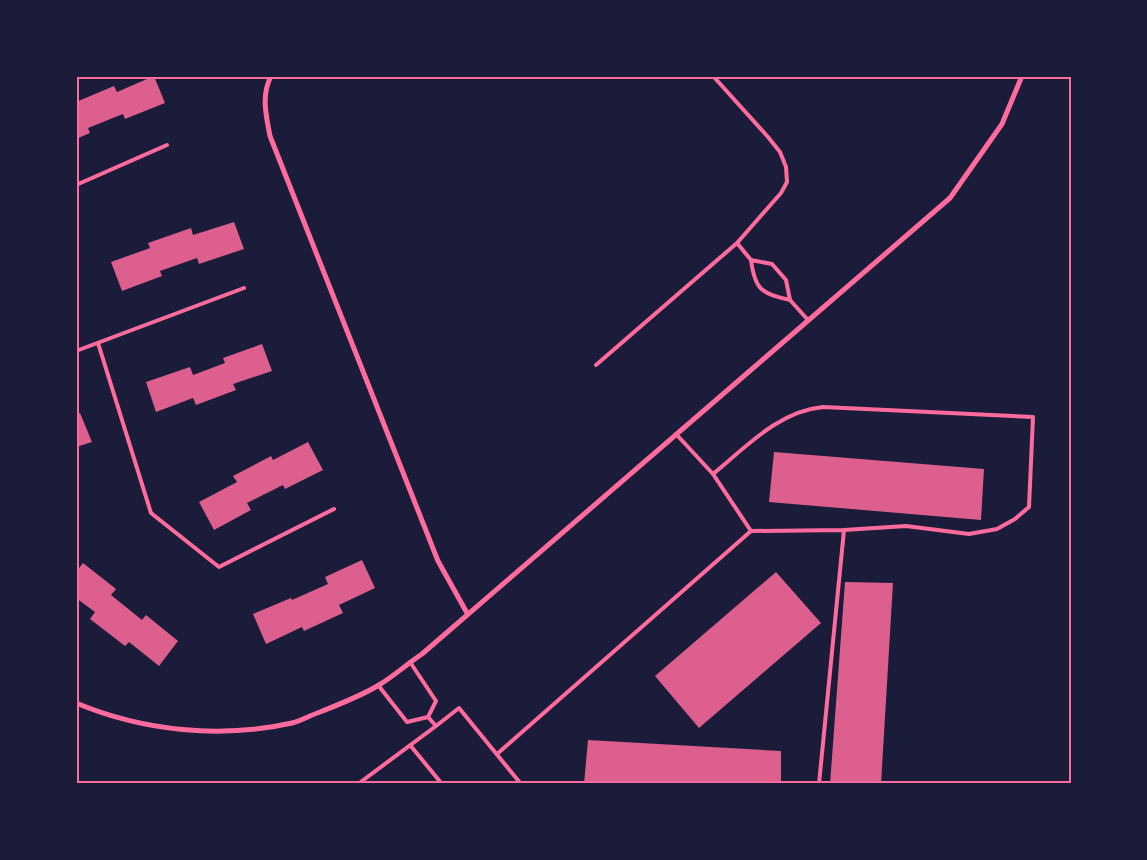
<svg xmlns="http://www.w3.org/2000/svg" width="1147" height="860" viewBox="0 0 1147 860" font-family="Ubuntu,sans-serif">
<rect width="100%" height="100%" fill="#1b1b3a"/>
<!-- building -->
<path fill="#dd5f8e" d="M154,76L165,103L125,119L123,114L88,128L90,133L76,139V102L114,86L117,92Z
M234,222L244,249L199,264L197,258L160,271L162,276L122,291L111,262L150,248L148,243L191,228L193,235Z
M262,344L272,371L233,384L236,390L196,405L193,398L156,412L146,382L190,367L193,375L225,363L223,358Z
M80,413L92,442L76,447V414Z
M308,442L323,470L285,489L283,485L247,503L251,510L214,530L199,502L237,482L233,476L271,456L273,460Z
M774,452L984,469L981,520L769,502Z
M362,560L375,588L339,605L343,613L304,631L302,627L266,644L253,614L291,598L292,600L328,584L325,577Z
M83,563L116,589L111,595L142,620L146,615L178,641L159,666L129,642L125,646L90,619L95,612L76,598V572Z
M776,572L821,623L699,728L655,676Z
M845,582L893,583L881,784H830Z
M588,740L781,751V784H584Z"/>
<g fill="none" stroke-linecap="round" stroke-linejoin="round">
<!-- service -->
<path stroke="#ff6b9d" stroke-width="4" d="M713,76L768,137L780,152L786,167L787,182L781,193L737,243
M76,185L167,145
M790,300C761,293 755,290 751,260L772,264L786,280L790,300L808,320
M98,343L151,513L219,567L334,509
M76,351L244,288
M596,365L737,243L751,260
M713,474C746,447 779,411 823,407L1033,417L1029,507L1015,519L997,529L969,534L906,526L844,530L751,531
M378,685L407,722L428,717L436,701L410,662
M436,726L459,708L521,784
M410,745L442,784
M497,754L751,531L713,474L676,434
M358,784L436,726L428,717
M819,784L844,530"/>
<!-- minor -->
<path stroke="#ff6b9d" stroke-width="5" d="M271,76C261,96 266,115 270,136L438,561L467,613
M76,703C143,731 221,739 292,723C301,721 311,715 320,712C340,704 361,696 379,685C394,676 407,664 422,654L950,198L1002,124L1022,76"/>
</g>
<!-- border -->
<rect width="1147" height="860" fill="none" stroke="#1b1b3a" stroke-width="155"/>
<rect x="78" y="78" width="992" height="704" fill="none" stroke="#ff6b9d" stroke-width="2"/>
</svg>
